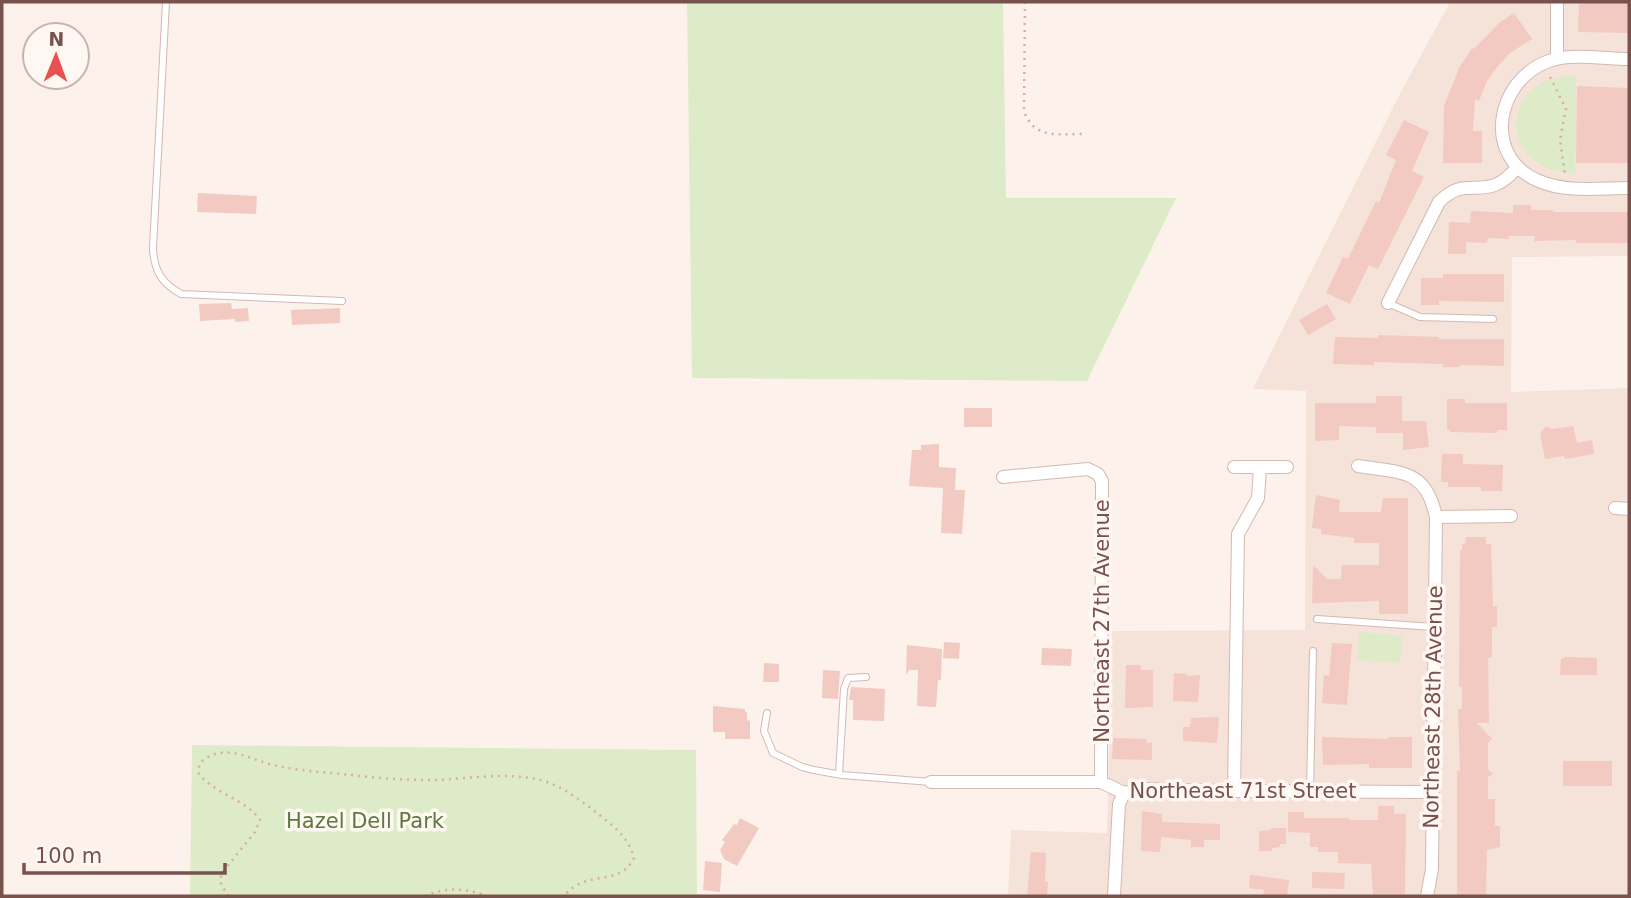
<svg xmlns="http://www.w3.org/2000/svg" width="1631" height="898" viewBox="0 0 1631 898" font-family="'DejaVu Sans',sans-serif">
<rect width="100%" height="100%" fill="#fdf2eb"/>
<!-- residential -->
<path fill="#f5e2d9" d="M1450,2H1629V256L1512,257L1511,392L1629,388V896H1008L1011,830L1107,833L1112,631L1305,630L1306,391L1253,389L1395,103Z"/>
<!-- green -->
<path fill="#deebc8" d="M687,2H1003L1006,198H1176L1087,381L692,378Z
M1576,76L1575,173C1495,172 1498,74 1576,76Z
M1359,632L1402,636L1400,663L1357,660Z
M192,745L696,750L697,896H190Z"/>
<!-- building -->
<path fill="#f2cac2" d="M1579,2H1629V33L1578,32Z
M1514,13L1532,39L1510,53L1498,66L1487,81L1479,101L1475,99L1473,131H1482V163H1443L1444,106L1459,68L1472,48L1474,49L1499,23Z
M1577,86L1629,88V163H1576Z
M1404,120L1429,132L1412,171L1424,177L1378,269L1369,265L1350,304L1326,293L1343,257L1348,259L1376,201L1379,203L1396,160L1386,155Z
M198,193L257,196L256,214L197,212Z
M1513,205H1531V210H1553V212H1629V243H1576V240L1534,241L1535,236H1509V239L1488,238L1487,243L1466,242V254H1448L1449,222L1470,223L1471,211L1513,213Z
M1443,274H1504V302L1439,301V305H1421V278H1443Z
M231,303L232,309L248,308L249,321L235,322V319L200,321L199,304Z
M1327,304L1336,319L1308,335L1299,320Z
M340,308V323L292,325L291,310Z
M1378,335L1439,337V339H1504V366L1460,365V367H1443V364L1374,362V365L1333,364L1335,337L1378,338Z
M1376,396H1402V421H1426L1429,447L1403,450V433H1376V427L1339,426V440L1315,441V403H1376Z
M1447,399H1465V403H1507V430H1497V433L1450,432V430H1447Z
M964,408H992V427H964Z
M1546,426L1552,429L1573,426L1577,443L1592,440L1594,454L1565,459L1564,456L1545,459L1540,434Z
M939,444V467L956,468L955,490H965L962,534L941,533L943,488L909,486L912,450H921V445Z
M1442,454H1463V464L1503,465L1502,491H1481V487H1448V482H1441Z
M1316,495L1340,500L1339,512H1381L1383,498H1408V614H1379V601L1312,603L1313,565L1327,579H1341L1342,565H1379V543H1354V538L1321,534V529L1312,528Z
M1466,537H1486V544H1491L1493,606H1497V627H1492V655L1491,658H1488L1489,723H1477L1492,739L1488,743V769L1493,774L1488,777V799H1495V826H1500V847L1487,850L1486,896H1457V771H1460L1458,709H1462V687H1459L1460,550H1462V544H1465Z
M944,642L960,643L959,659L943,658Z
M1332,643L1352,644L1347,705L1322,703L1324,675L1329,676Z
M907,645L942,649L941,680H938L936,707L917,706L918,670H909L906,675Z
M1042,648L1072,649L1071,666L1041,665Z
M1565,657L1597,658V675H1560L1561,659Z
M764,663L779,664V682H763Z
M1126,665H1140L1141,670H1153V707L1125,708Z
M823,670L840,671L838,699L822,698Z
M1174,673L1187,674V676L1200,675L1198,702L1173,701Z
M851,687L885,689L884,721L853,720V700H849Z
M713,706L745,709V712H747V720L750,721V739H725V732H713Z
M1219,717L1217,743L1183,741V727H1190L1191,718Z
M1322,737L1388,739V737H1412V768H1369V764L1323,765Z
M1113,738L1147,739L1146,743H1152V760L1112,759Z
M1563,761H1612V786H1563Z
M1378,806H1394V814H1406L1405,894H1373L1371,864L1338,863V852H1318V847H1310V833L1288,832V812H1304V818H1348L1351,820H1378Z
M1142,811L1162,814V822L1220,824V840H1204V847H1191V840L1161,837L1160,852L1141,851Z
M740,818L759,828L737,866L724,859L720,850L725,842L722,840L734,824L737,825Z
M1271,828H1286V844H1280V847L1272,848V851H1259V831L1271,830Z
M1031,852L1046,853L1045,882H1048L1047,896H1027Z
M705,861L722,863L720,892L703,890Z
M1312,872L1345,873L1344,889L1312,888Z
M1250,875L1289,880L1287,896H1263L1264,890L1249,888Z"/>
<g fill="none" stroke-linecap="round" stroke-linejoin="round">
<!-- service casing -->
<g stroke="#d2b9b2" stroke-width="8">
<path id="service" d="M166,2L153,248C154,270 161,283 181,294L342,301
M1388,303L1420,317L1493,319
M1317,619L1434,627
M767,713L764,731L773,753L802,767L814,770L842,775L931,782
M839,774L844,689L848,678L866,677
M1310,791L1313,651"/>
</g>
<!-- minor casing -->
<g stroke="#d2b9b2" stroke-width="14">
<path id="minor" d="M1557,59V2
M1629,59C1606,59 1571,53 1549,61C1495,80 1482,158 1539,181C1566,193 1600,188 1629,188
M1388,303L1439,202C1463,178 1475,194 1497,184C1505,181 1512,173 1518,167
M1358,466C1400,473 1426,468 1436,517L1432,869L1427,896
M1234,467H1260
M1003,477L1088,469L1098,474L1102,481L1101,782
M1615,508L1629,509
M1436,517L1511,516
M931,782H1101L1124,793L1146,789L1226,791L1431,792
M1234,791L1238,534L1258,498L1260,467H1287
M1114,896L1119,804L1124,793"/>
</g>
<!-- path -->
<path stroke="#d8ada4" stroke-width="2.5" stroke-dasharray="2 5" stroke-linecap="butt" d="M1025,2L1024,111C1034,139 1057,134 1082,134
M1550,77L1566,109L1560,140L1565,175
M229,896L221,885V874L255,832L260,820C248,801 214,793 199,774C198,765 200,761 208,757C228,746 249,758 269,764C293,770 318,772 343,774C372,778 403,780 433,780C469,779 509,771 544,781C566,788 584,803 602,817C617,829 629,839 634,858C619,888 587,868 564,896
M425,896C446,887 465,888 487,896"/>
<!-- service -->
<use href="#service" stroke="#fff" stroke-width="6"/>
<!-- minor -->
<use href="#minor" stroke="#fff" stroke-width="12"/>
</g>
<g text-anchor="middle" stroke-width="7" stroke-linejoin="round" paint-order="stroke">
<!-- street labels -->
<g font-size="21" fill="#79524d" stroke="#fff7f1">
<text transform="translate(1102 621) rotate(-90)" y="7">Northeast 27th Avenue</text>
<text transform="translate(1433 707) rotate(-89)" y="7">Northeast 28th Avenue</text>
<text x="1243" y="798">Northeast 71st Street</text>
</g>
<!-- park labels -->
<g font-size="21" fill="#5e7841" stroke="#fff7f1">
<text x="365" y="828">Hazel Dell Park</text>
</g>
</g>
<!-- border -->
<rect width="1631" height="898" fill="none" stroke="#79524d" stroke-width="7"/>
<!-- north arrow -->
<g transform="translate(56 56) rotate(1)"><circle r="33" fill="#fff7f1" stroke="#c9b5af" stroke-width="2"/>
<path d="M0-5L12 26L0 18L-12 26Z" fill="#e65151"/>
<text y="-10" font-size="19" font-weight="bold" text-anchor="middle" fill="#79524d">N</text>
</g>
<!-- scale -->
<path d="M24 863v10h201v-10" fill="none" stroke="#79524d" stroke-width="3.5"/>
<text x="35" y="863" font-size="21" fill="#79524d" stroke="#fff7f1" stroke-width="5" paint-order="stroke">100 m</text>
</svg>
